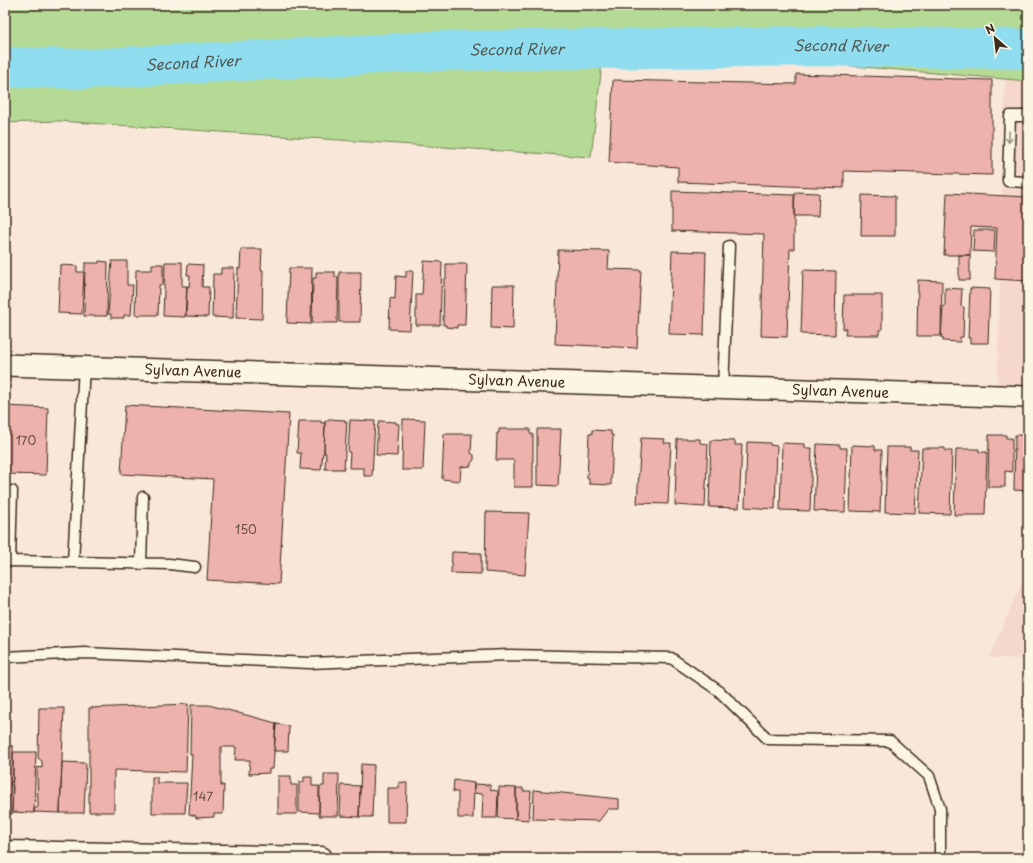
<svg xmlns="http://www.w3.org/2000/svg" width="1033" height="863" viewBox="0 0 1033 863" font-family="'Playpen Sans',sans-serif">
<rect width="100%" height="100%" fill="#f9e8d9"/>
<filter id="ink" filterUnits="userSpaceOnUse"><feTurbulence type="fractalNoise" baseFrequency=".025" numOctaves="2"/><feDisplacementMap in="SourceGraphic" scale="8" xChannelSelector="R" yChannelSelector="G"/><feConvolveMatrix kernelMatrix="1 2 1 2 8 2 1 2 1" color-interpolation-filters="sRGB"/></filter>
<g filter="url(#ink)">
<!-- built -->
<path fill="#f5d8cb" d="M1005,79L1028,81V399H997Z
M1028,567V659L989,658Z"/>
<!-- green -->
<path fill="#b5da95" stroke="#78825a" d="M5,5H1028V81L828,64H602L591,157L58,121L5,123Z"/>
<g fill="none" stroke-linecap="round" stroke-linejoin="round">
<!-- river -->
<path stroke="#90ddf0" stroke-width="40" id="s1" d="M5,67L83,69L434,51L819,46L1028,49"/>
</g>
<!-- building -->
<path fill="#edb2ab" stroke="#3b2a1e" d="M796,74L992,80V175L844,171V188L678,182V167L609,162L613,80L796,84Z
M672,191L794,195V249H790L787,337L761,336L764,234L672,231Z
M795,192L819,193L818,216H794Z
M947,193L1028,197V281L995,279L997,228L971,227L970,255H944Z
M862,195L895,196V236H861Z
M974,230H995L994,252L973,251Z
M241,249H262L261,270H263L262,319L236,318L238,268L240,269Z
M558,250L609,251L608,269L641,270L637,348L555,344Z
M672,251L706,252L704,335L669,334Z
M959,255H970V280H959Z
M99,261L108,262L107,316H84L85,263H99Z
M112,261H127V285H133L131,315H124V318H111V314H108Z
M424,261L442,262L440,325H416V295H422Z
M165,262H182V286H187L185,317L163,316Z
M152,264H163V285H159L158,315H135L136,270H152Z
M188,264L203,265L202,287H209L208,317L186,316L187,286L189,287L190,275H187Z
M446,264H467L465,325H457V328L446,327V325H443L444,279H446Z
M60,265L77,266V272H84L82,314L58,313Z
M221,268H234L233,318L212,317L213,274H221Z
M289,268H312L311,324L287,323Z
M803,270L836,271L835,335L801,334Z
M406,271H413L410,330L389,329L390,298L395,299L396,276L406,277Z
M316,272H335V277H338L337,323H312L313,278H316Z
M339,272H361L360,322H339Z
M918,280L942,281L941,336H917Z
M492,285H514L513,329L491,328Z
M945,288L962,289L961,306L964,307L963,337H960V342L943,341V338H941L943,306H945Z
M970,288L990,289L988,343H970V338H968Z
M844,295H882V330H879V335H845L846,328L843,329Z
M125,405L289,414L279,584L207,580L213,479L121,474Z
M5,406L48,408L46,475L5,474Z
M328,419L345,420V422H347L344,469H325L326,453H324L325,421H328Z
M403,419L425,420L423,470H402Z
M350,420L375,421L372,476H364V468H349L350,452H348Z
M299,421H321V423H325L324,453H323L321,470L300,469L301,453H297Z
M379,421L396,422V424H399L397,456L376,455L378,424H379Z
M499,429H530V434H533V487H514V460H496L497,433H499Z
M537,429H561L558,486L537,485Z
M592,430L611,431V435H613L611,485L589,484V478H587L589,434H592Z
M444,434H472L471,453L474,455V460L471,463V466L461,467L460,481L442,479Z
M989,435H1006V438H1012V472L1005,471V487H988Z
M1015,435H1028V491L1014,490Z
M641,438L665,439L664,443H671L668,504L637,503Z
M677,439H700V443L708,444L705,507L675,505Z
M711,440L735,441V445H742L739,508L709,507Z
M747,442L770,443V445L777,446L775,509L745,507Z
M782,443L805,444V448H812L810,511L780,510Z
M817,444L840,445V448H847L845,512L814,511Z
M852,445L875,446V450H882L880,512L850,511Z
M887,447H910V450H918L915,513L885,512Z
M922,448H945V451H952L950,514L919,513Z
M956,449H979V452H987L985,515H954Z
M486,512L529,513L525,575L485,572Z
M452,552L481,553V574L451,573Z
M188,704L186,772L114,770V812H89V708Z
M191,705H209L276,723L273,769H269V773L249,774L250,760H235L236,747H221V786L224,785L223,814H214V817L196,818V816L189,814L192,754H190Z
M39,708H64L60,813L34,812V809L38,807L37,767L42,768V761L38,758Z
M276,724L289,726L288,751H274Z
M6,746H13V779L10,784L13,786L12,814H5V754H6Z
M13,752H36L34,813L12,812Z
M62,762L86,763L84,813H60Z
M361,764L374,765L372,817H359Z
M324,774H339L338,816H319L320,786H324Z
M278,776H291V785H297V814H278Z
M152,777H157V783H187L185,813H152Z
M304,777H312V786H319V813L299,812V782H304Z
M454,780L474,783L473,818H458V792H453Z
M399,782L407,783L406,822H387V788H399Z
M474,784L490,785L491,790L498,791L497,818H482L483,794L474,793Z
M341,785L360,786L359,817L340,816Z
M499,787L516,788V819L498,818Z
M516,788H523V791H531L529,820L516,819Z
M534,790L619,799V809H608L599,821L533,819Z"/>
<g fill="none" stroke-linecap="round" stroke-linejoin="round">
<!-- lane casing -->
<g stroke="#3b2a1e" stroke-width="13">
<path id="lane" d="M1028,116H1010L1008,181L1028,182
M84,367L73,562L169,564L195,567
M723,388L729,246
M5,561L73,562
M10,561L12,491
M141,564L143,497
M5,657L85,653L310,663L508,655L671,658L719,691L768,739L890,741L929,776L940,809V858"/>
</g>
<!-- street casing -->
<g stroke="#3b2a1e" stroke-width="24">
<g id="street">
<path id="s2" d="M5,365L1028,397"/>
</g>
</g>
<!-- secondary casing -->
<g stroke="#3b2a1e" stroke-width="25">
<path id="secondary" d="M5,852L321,858"/>
</g>
<!-- lane -->
<use href="#lane" stroke="#fcf5e5" stroke-width="10"/>
<!-- street -->
<use href="#street" stroke="#fcf5e5" stroke-width="21"/>
<!-- secondary -->
<use href="#secondary" stroke="#fcf5e5" stroke-width="22"/>
</g>
<!-- one-way arrows -->
<defs><path id="oneway-shaft" d="M-6 0H5M1.5-3L5.5 0L1.5 3" fill="none" stroke-width="1.6" stroke-linecap="round" stroke-linejoin="round"/></defs>
<use stroke="#9c9082" href="#oneway-shaft" transform="translate(1009 137) rotate(92)"/>
</g>
<g text-anchor="middle" stroke-width="4" stroke-linejoin="round" paint-order="stroke">
<!-- number labels -->
<g font-size="12" fill="#684c41">
<text x="26" y="445">170</text>
<text x="246" y="534">150</text>
<text x="203" y="801">147</text>
</g>
<!-- street labels -->
<g font-size="14" fill="#3b2a1e" stroke="#fcf5e5">
<text dy="5" stroke="none"><textPath href="#s2" startOffset="188">Sylvan Avenue</textPath></text>
<text dy="5" stroke="none"><textPath href="#s2" startOffset="512">Sylvan Avenue</textPath></text>
<text dy="5" stroke="none"><textPath href="#s2" startOffset="836">Sylvan Avenue</textPath></text>
</g>
<!-- water labels -->
<g font-size="15" font-style="italic" fill="#505752" stroke="#fcf5e5">
<text dy="5" stroke="none"><textPath href="#s1" startOffset="836">Second River</textPath></text>
<text dy="5" stroke="none"><textPath href="#s1" startOffset="512">Second River</textPath></text>
<text dy="5" stroke="none"><textPath href="#s1" startOffset="188">Second River</textPath></text>
</g>
</g>
<!-- margin -->
<rect width="1033" height="863" fill="none" stroke="#fcf5e5" stroke-width="20"/>
<rect x="10" y="10" width="1013" height="843" fill="none" stroke="#3b2a1e" stroke-width="1.5" filter="url(#ink)"/>
<!-- north arrow -->
<g transform="translate(995 38) rotate(332)" stroke="#fcf5e5" stroke-width="3" paint-order="stroke">
<path d="M0-3L7 15L0 10L-7 15Z" fill="#3b2a1e"/>
<text y="-6" font-size="11" font-weight="bold" text-anchor="middle" fill="#3b2a1e">N</text>
</g>
</svg>
